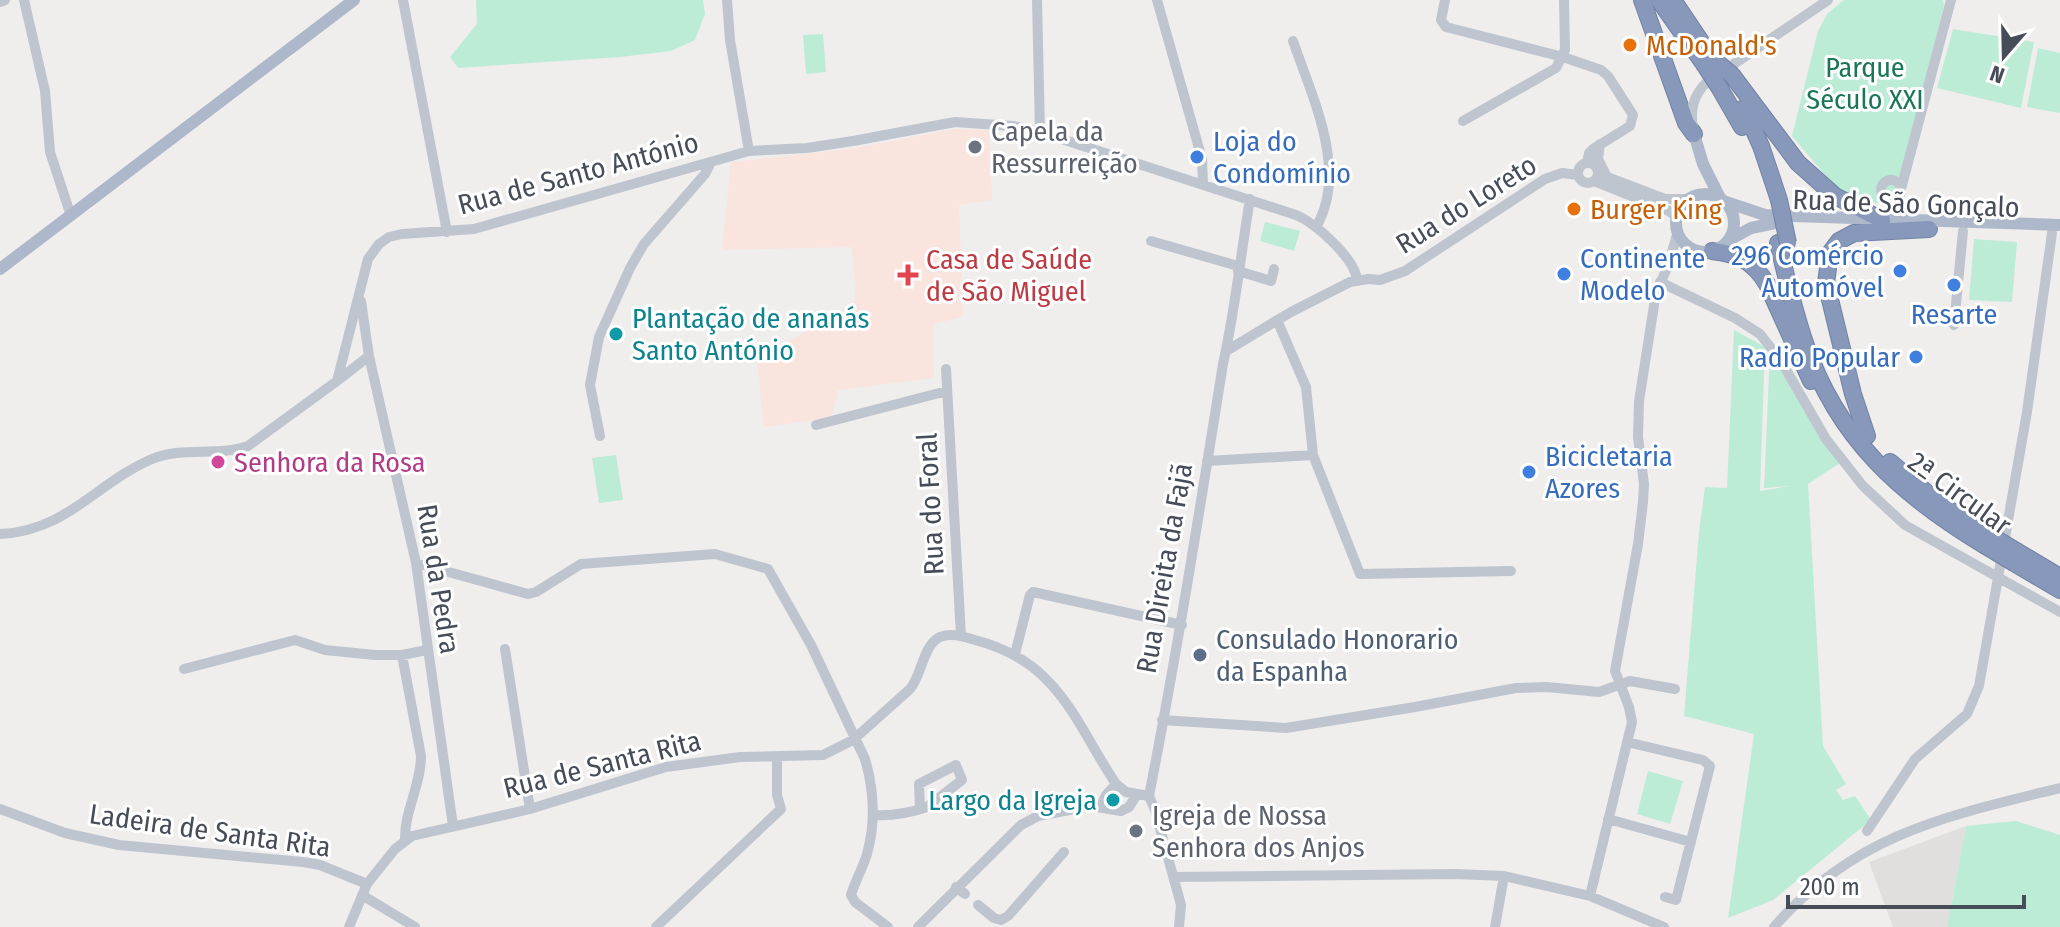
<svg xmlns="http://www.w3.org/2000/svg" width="2060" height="927" viewBox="0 0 2060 927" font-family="'Fira Sans Condensed',sans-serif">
<rect width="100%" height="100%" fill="#f0eded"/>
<!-- education -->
<path fill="#e1dede" d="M1966,826L1947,927H1893L1869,862Z"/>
<!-- medical -->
<path fill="#f9e4de" d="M954,129L989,130L992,200L959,205L963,314L962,317L933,324L934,378L838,390L831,418L764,427L757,362L856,300L852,247L722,250L731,162L851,149Z"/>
<!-- green -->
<path fill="#bdecd6" d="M476,0H703L705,14L695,40L671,51L620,57L458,68L450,57L477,24Z
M1844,0H1943L1944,5L1895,206L1858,200L1836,188L1792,136L1818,31L1827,14Z
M1953,29L2034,42L2021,108L1937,88Z
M823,34L826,72L806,74L803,35Z
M2038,48L2060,53V113L2027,107Z
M1265,222L1300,231L1294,251L1260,241Z
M1974,239L2017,242L2012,302L1969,300Z
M1734,330L1765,347L1760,491L1790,486L1764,488L1770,350L1840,463L1808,484L1823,746L1846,784L1836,790L1843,800L1855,796L1871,820L1773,900L1728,918L1754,734L1684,716L1699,532L1705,487L1727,488Z
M616,455L623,500L599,503L592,458Z
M1648,771L1683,781L1670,824L1637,814Z
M2016,821L2060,835V927H1947L1966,826Z"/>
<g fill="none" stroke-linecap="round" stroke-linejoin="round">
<!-- highway casing -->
<g stroke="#7283a5" stroke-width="18">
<path id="highway" d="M1642,0L1686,123L1694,134
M1659,0L1704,64
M1673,0L1712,58
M1732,75L1798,163L1835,196L1882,220
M1719,87L1742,127
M1744,108L1761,146L1779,200
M1778,243C1786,276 1794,311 1805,343C1837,438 1901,495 1984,545
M1712,251C1738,254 1753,261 1767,284L1811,381
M1867,436L1853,394L1826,283L1830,253L1839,241L1854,233L1929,229
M1890,462L1939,503L1988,534
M2018,552L2060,577
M2014,563L2060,590"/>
</g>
<!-- minor -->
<path stroke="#bec5cf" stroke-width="10" d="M24,0L45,91L50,152L71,216
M403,0L447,232
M727,0L730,40L749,151
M1037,0L1040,132
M1157,0L1202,159L1203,184
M1445,0L1441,20L1446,27L1563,57L1601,70L1608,76L1633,115L1630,126L1593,149L1589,153L1587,163
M0,2L5,0
M1293,41C1312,97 1349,171 1316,227
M1463,121L1556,68L1565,50L1564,0
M1693,128C1690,110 1693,96 1706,83L1828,0
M1600,144L1598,159L1607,177L1665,199H1688
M1578 173a10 10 0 1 1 20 0a10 10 0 1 1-20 0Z
M1881 190a10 10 0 1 1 20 0a10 10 0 1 1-20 0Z
M1594,181L1669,211L1677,217
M1901,189L1951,0
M1647,217L1650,203
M1151,241L1238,266
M1668,266L1696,250
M1238,271L1271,281L1274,269
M1660,282L1735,318L1760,334L1781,361L1826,439L1863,486L1905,525L2060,612
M361,301L369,356L416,563L453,826
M1277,320L1306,387L1313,455
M1954,325L1963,231
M1228,350L1291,312L1350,282L1368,279L1380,280L1405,271L1545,179L1562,173L1578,175
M369,356L337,381L368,259L379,244L389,237L402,234L474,229L749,151L807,148L853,141L955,122L1013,126L1040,132L1296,215C1315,223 1355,258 1357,280
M946,369L961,636
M816,425L947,391
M600,436L590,385L599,337L630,268L644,244L705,174L711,162
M1207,461L1313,455L1360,574L1511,571
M0,534C67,531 96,483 152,459C182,446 217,457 248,446L337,381
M416,563L528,594L536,592L581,564L715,554L768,569L811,645L865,759C874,790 876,822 867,854C863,868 855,881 851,895L855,902L888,927
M505,649L530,809
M1015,654L1030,595L1033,592L1182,625
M402,655L421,756C421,785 404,812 405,840
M184,669L295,640L325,650L375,655H402L427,650
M1162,720L1286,728L1415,707L1516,688L1547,687L1599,692L1630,681L1675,689
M1627,742L1703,760L1710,766L1676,900L1665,897
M1149,796C1177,653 1200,508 1223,364C1235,311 1241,253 1250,199
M1149,796L1155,810L1181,905L1179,927
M1101,806L1106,795L1116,784
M0,809L65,833L119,845L303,862L320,865L367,884
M873,815C892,816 910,813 927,807L962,780L956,765L919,784L920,809
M1608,819L1691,842
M1867,831L1915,759L1967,714L1979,686L2027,412L2052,233
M1174,877L1454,874L1504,876L1590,896L1664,927
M956,887L965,894
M362,895L415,927
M1590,896L1632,722L1629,707L1615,671L1638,544L1643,502L1644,484L1638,437L1639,401L1656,293L1668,266L1678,231
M978,905L994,918L1001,920L1008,916L1064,852
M349,927L367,884L395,849L412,836L530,809L666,767L740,757L823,755L853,740L910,689C922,675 923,645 940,637C950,632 965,637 975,640C1059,662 1073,719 1116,784L1126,792L1149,796
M656,927L781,809L777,795V757
M918,927L1021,825L1038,816L1091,806L1121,811L1129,807L1136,796
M1495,927L1504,876
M1774,927C1855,834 1946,816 2060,788"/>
<!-- major -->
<path stroke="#aeb8cb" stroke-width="12" d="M1694,134L1703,164L1720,198
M1676 223a29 29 0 1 1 58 0a29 29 0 1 1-58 0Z
M1726,202L1765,215L2060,225
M1729,240L1751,228L1781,222
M0,269L354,0"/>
<!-- highway -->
<use href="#highway" stroke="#8798ba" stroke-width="16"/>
<!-- highway-bridge casing -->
<g stroke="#7283a5" stroke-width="18" stroke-linecap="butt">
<path id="highway-bridge" d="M1713,59L1732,75
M1704,64L1719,87
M1779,200L1788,243
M1988,534L2018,552
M1984,545L2014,563"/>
</g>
<!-- highway-bridge -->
<use href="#highway-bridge" stroke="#8798ba" stroke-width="16"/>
</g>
<!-- markers -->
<g fill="#e8710a" stroke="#fff" stroke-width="3">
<circle cx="1630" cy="45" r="8"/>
<circle cx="1574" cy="209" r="8"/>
</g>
<g fill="#6b7280" stroke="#fff" stroke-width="3">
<circle cx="975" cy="147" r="8"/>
<circle cx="1136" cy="831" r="8"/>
</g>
<g fill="#3f7fe0" stroke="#fff" stroke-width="3">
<circle cx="1197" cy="157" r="8"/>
<circle cx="1900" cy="271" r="8"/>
<circle cx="1564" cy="274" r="8"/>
<circle cx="1954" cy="285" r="8"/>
<circle cx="1916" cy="357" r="8"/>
<circle cx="1529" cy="472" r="8"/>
</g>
<path fill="#e0444e" stroke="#fff" stroke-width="3" d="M904 263h8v8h8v8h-8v8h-8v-8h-8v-8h8z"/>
<g fill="#0f9aa8" stroke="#fff" stroke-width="3">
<circle cx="616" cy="334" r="8"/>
<circle cx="1113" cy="800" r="8"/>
</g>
<circle fill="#d1479c" stroke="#fff" stroke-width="3" cx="218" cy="462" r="8"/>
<circle fill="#5c6f8a" stroke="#fff" stroke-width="3" cx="1200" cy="655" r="8"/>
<g text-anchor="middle" stroke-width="6" stroke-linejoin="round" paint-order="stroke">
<!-- food labels -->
<g font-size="28" fill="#c56008" stroke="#fff" text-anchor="start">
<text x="1646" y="55">McDonald's</text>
<text x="1590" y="219">Burger King</text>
</g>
<!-- park labels -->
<g font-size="28" fill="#1b7656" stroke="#fff">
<text x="1865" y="77">Parque<tspan x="1865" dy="32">Século XXI</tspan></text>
</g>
<!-- worship labels -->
<g font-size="28" fill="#5b616d" stroke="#fff" text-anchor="start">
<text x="991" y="141">Capela da<tspan x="991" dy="32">Ressurreição</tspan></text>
<text x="1152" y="825">Igreja de Nossa<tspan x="1152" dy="32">Senhora dos Anjos</tspan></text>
</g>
<!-- shop labels -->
<g font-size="28" fill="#366cbe" stroke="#fff" text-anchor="start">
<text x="1213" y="151">Loja do<tspan x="1213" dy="32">Condomínio</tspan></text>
<text x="1884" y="265" text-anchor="end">296 Comércio<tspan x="1884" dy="32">Automóvel</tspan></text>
<text x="1580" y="268">Continente<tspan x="1580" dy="32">Modelo</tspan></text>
<text x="1954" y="324" text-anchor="middle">Resarte</text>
<text x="1900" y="367" text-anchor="end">Radio Popular</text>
<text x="1545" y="466">Bicicletaria<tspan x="1545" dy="32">Azores</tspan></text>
</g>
<!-- street labels -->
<g font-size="28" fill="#464d59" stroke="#fff">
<text transform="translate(578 173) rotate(-15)" y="10">Rua de Santo António</text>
<text transform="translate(1906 203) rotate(2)" y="10">Rua de São Gonçalo</text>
<text transform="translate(1466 204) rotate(-32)" y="10">Rua do Loreto</text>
<text transform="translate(1960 493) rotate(36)" y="10">2ª Circular</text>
<text transform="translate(930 504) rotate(-93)" y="10">Rua do Foral</text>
<text transform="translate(1164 568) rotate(-80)" y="10">Rua Direita da Fajã</text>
<text transform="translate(439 579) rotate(81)" y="10">Rua da Pedra</text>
<text transform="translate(602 764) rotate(-14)" y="10">Rua de Santa Rita</text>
<text transform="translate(210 830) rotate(8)" y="10">Ladeira de Santa Rita</text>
</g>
<!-- health labels -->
<g font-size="28" fill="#be3a42" stroke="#fff" text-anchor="start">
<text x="926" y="269">Casa de Saúde<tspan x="926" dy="32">de São Miguel</tspan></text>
</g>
<!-- culture labels -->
<g font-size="28" fill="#0d838f" stroke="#fff" text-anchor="start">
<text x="632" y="328">Plantação de ananás<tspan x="632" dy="32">Santo António</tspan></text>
<text x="1097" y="810" text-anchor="end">Largo da Igreja</text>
</g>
<!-- hotel labels -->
<g font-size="28" fill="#b23c85" stroke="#fff" text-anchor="start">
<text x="234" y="472">Senhora da Rosa</text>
</g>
<!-- service labels -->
<g font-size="28" fill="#4e5e75" stroke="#fff" text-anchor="start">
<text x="1216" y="649">Consulado Honorario<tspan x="1216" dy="32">da Espanha</tspan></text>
</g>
</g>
<!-- north arrow -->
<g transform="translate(2004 56) rotate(200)" stroke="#ffffff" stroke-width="6" paint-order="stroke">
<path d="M0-6L14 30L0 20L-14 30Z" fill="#464d59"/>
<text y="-12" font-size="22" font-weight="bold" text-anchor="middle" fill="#464d59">N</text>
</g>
<!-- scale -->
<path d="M1788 895v12h236v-12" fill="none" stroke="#464d59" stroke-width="4"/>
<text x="1800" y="895" font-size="24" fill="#464d59" stroke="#ffffff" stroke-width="6" paint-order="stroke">200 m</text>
</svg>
